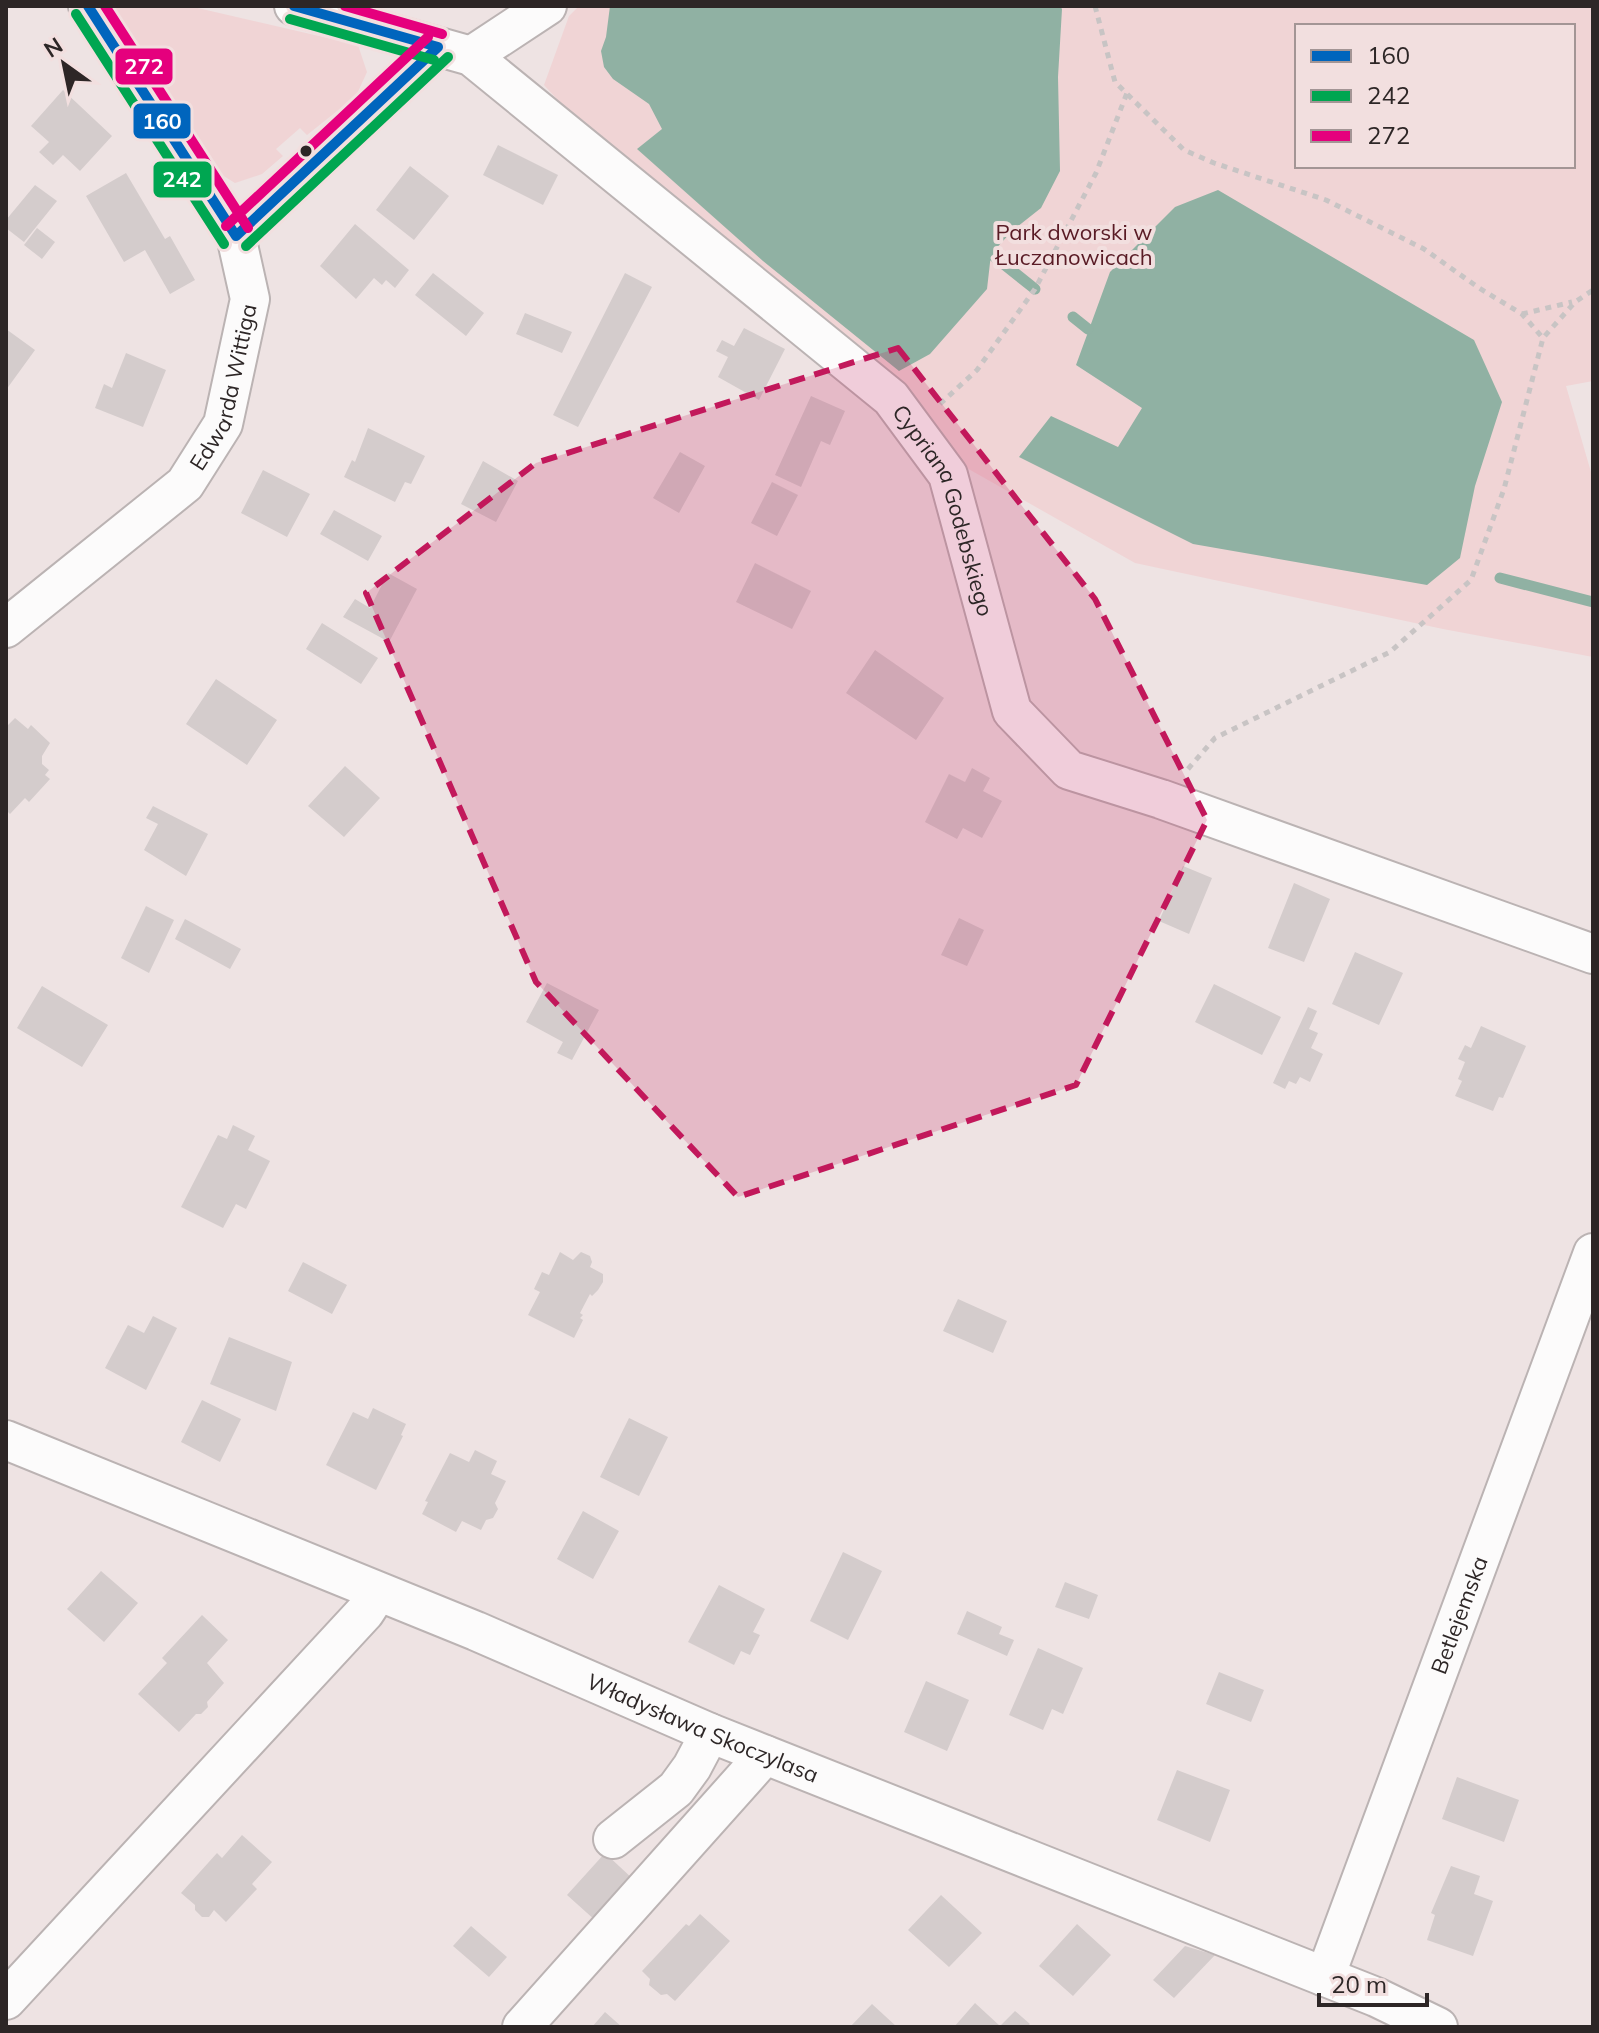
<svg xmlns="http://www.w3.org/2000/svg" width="1599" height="2033" viewBox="0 0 1599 2033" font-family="Mulish,sans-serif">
<rect width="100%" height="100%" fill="#eee3e3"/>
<!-- green -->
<path fill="#f0d4d5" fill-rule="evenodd" d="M106,6H189L358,45L367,72L356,96L307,135L300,128L276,149L283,156L262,174L235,183L204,164Z
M579,6H1593V381L1566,386L1593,479V657L1443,629L1135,563L965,467L891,398L588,133L544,85L569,16ZM1297,26H1573V166H1297Z"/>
<!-- water -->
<path fill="#90b1a3" d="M610,6H1060L1062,9L1058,77L1060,171L1041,208L1013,230L991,254L987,289L930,354L899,371L763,261L637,149L662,129L649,104L613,79L604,67L601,51L606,37Z
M1218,190L1474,340L1502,402L1475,486L1460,558L1427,585L1193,544L1019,457L1051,416L1118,447L1142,408L1076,365L1110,272L1175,207Z"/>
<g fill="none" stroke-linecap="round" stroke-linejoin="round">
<!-- stream -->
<path stroke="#90b1a3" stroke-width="11" d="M991,254L1035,289
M1073,317L1088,329
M1500,578L1593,602"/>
</g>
<!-- building -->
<path fill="#d4cccc" d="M63,90L112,136L80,171L63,155L53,165L39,152L49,142L31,126Z
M498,145L558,175L543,205L483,175Z
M410,166L449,196L414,240L376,210Z
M126,173L165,239L170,236L195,280L170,294L145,250L124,262L86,196Z
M35,185L57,201L24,242L6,228V220Z
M355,224L409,270L395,288L386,280L382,285L374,278L356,299L320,266Z
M37,228L55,242L42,259L24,245Z
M433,273L484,313L466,336L415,295Z
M625,273L652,287L578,427L553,415Z
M525,313L572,332L562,353L516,334Z
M744,328L785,349L759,400L718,377L728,357L716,351L722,340L734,346Z
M6,329L35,350L6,390Z
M126,353L166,370L143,427L95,408L104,384L112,388Z
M811,396L845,411L830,445L821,441L801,487L775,475Z
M368,428L425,456L411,484L405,482L395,502L344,477L352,460L355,462Z
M680,452L705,466L679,513L653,498Z
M483,461L518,481L496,522L461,504Z
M263,470L310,494L287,537L241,513Z
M772,482L798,495L777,536L751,523Z
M334,510L382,536L368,561L320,534Z
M755,563L811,591L792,629L736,602Z
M388,573L417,589L389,642L343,617L355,599L370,608Z
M322,623L378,658L361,684L306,649Z
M875,650L944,698L916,740L846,693Z
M216,679L277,720L247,765L186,724Z
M15,718L28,729L31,725L50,743L42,756V764L49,770L45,775L50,779L29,802L25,798L10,814L6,810V727Z
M345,766L380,798L344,837L308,806Z
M972,768L990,778L983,791L1002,801L982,838L963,828L957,839L925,822L949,774L965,782Z
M153,806L208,834L186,876L144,850L158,824L146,818Z
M1183,866L1212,878L1189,934L1159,921Z
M1294,883L1330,899L1304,962L1268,948Z
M146,906L174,920L149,973L121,958Z
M959,918L984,930L967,966L941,955Z
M185,919L241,949L230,969L175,939Z
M1355,952L1403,973L1379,1025L1332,1004Z
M547,983L599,1010L572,1060L557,1053L563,1042L526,1022Z
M1214,984L1281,1017L1262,1055L1195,1022Z
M42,986L108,1025L82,1067L17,1028Z
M1308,1007L1317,1011L1309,1029L1318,1033L1311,1048L1323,1054L1310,1082L1300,1077L1296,1084L1289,1081L1285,1089L1273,1083Z
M1481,1026L1526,1046L1503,1098L1499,1097L1493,1111L1455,1096L1462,1081L1458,1079L1465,1062L1458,1059L1465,1045L1471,1048Z
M233,1125L255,1136L248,1150L270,1161L246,1209L236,1204L223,1228L181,1207L218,1135L227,1139Z
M560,1252L573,1260L581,1252L590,1256L592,1262L590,1267L603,1274V1282L598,1290L592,1296L590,1294L580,1313L583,1315L580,1318L583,1320L574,1338L528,1315L540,1292L534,1289L542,1272L549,1275Z
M303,1262L347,1285L332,1314L288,1291Z
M958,1299L1007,1321L993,1353L943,1331Z
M153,1316L177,1328L146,1390L105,1368L128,1325L144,1333Z
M229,1337L292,1362L276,1411L210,1384Z
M202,1400L241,1419L220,1462L181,1442Z
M373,1408L406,1424L401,1435L403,1436L376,1490L326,1465L353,1412L368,1419Z
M629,1418L668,1437L639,1496L600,1477Z
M475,1450L497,1461L491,1474L506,1481L495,1503L498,1509L493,1518L486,1520L481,1530L462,1521L456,1532L422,1514L428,1502L425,1501L450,1453L469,1462Z
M583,1511L619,1531L593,1579L557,1559Z
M843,1552L882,1571L848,1640L810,1621Z
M101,1571L138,1603L104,1642L67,1609Z
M1065,1582L1098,1595L1089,1619L1055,1607Z
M719,1585L765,1609L753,1632L760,1635L750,1655L741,1651L734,1665L688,1642Z
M967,1611L1002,1627L999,1634L1014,1640L1007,1656L957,1634Z
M202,1615L228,1640L207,1663L224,1683L207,1702L208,1707L201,1714H196L179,1732L138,1694L167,1663L162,1658Z
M1038,1648L1083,1668L1063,1714L1052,1709L1043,1730L1009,1715Z
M1219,1672L1264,1690L1251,1722L1206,1704Z
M926,1681L969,1700L947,1751L904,1732Z
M1177,1770L1230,1790L1210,1842L1157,1820Z
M1457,1777L1519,1800L1504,1842L1442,1819Z
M242,1835L272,1862L252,1884L257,1889L226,1922L214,1910L209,1917H202L195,1910V1905L181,1893L217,1853L222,1858Z
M605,1853L634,1880L596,1921L567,1895Z
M1451,1866L1480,1876L1474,1894L1493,1901L1473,1956L1427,1940L1435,1915L1431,1913Z
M941,1895L982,1933L949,1967L908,1930Z
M700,1914L730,1941L675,2001L667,1994L661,1995L649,1985L650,1979L642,1971L686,1924L689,1926Z
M1077,1924L1111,1955L1073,1996L1039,1966Z
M471,1926L507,1957L489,1977L453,1946Z
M1185,1946L1215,1955L1174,1998L1153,1980Z
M975,2003L1000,2026L1015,2011L1030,2024L1027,2027H954Z
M872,2004L897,2027H850Z
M605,2012L622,2027H592Z"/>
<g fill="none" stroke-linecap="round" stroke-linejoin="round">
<!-- minor casing -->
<g stroke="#bbb3b3" stroke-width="42">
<g id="minor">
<path id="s1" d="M294,6L471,56L891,398L948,475L1012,711L1069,770L1161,799L1593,954"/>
<path d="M471,56L547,6"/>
<path d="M236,236L438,47"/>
<path id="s2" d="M6,628L185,484L223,424L250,299L236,236L88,6"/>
<path id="s3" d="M6,1440L476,1631L710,1733L1376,1997L1438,2027"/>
<path d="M613,1839L676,1789L692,1767L710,1733"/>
<path id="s4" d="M1325,1977L1593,1253"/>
<path d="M6,2000L365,1612L378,1592"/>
<path d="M522,2027L765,1755"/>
</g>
</g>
<!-- path -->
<path stroke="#c8c4c4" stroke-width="5" stroke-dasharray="6 6" stroke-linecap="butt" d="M1095,6L1115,82L1184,150L1214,163L1326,200L1424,249L1479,288L1522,314L1543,338
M1522,314L1572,302
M940,404L977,370L1035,289L1096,173L1127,93
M1188,769L1215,738L1390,652L1471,580L1504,489L1543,338L1575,302L1593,290"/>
<!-- minor -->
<use href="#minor" stroke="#fcfbfb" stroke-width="38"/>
<!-- bus-1 casing -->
<g stroke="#f2dfdf" stroke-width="16">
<path id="bus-1" d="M88,6L236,236
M294,6L438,47
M236,236L438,47"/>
</g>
<!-- bus-2 casing -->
<g stroke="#f2dfdf" stroke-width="16">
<path id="bus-2" d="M76,14L224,244
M290,19L434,60
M246,246L448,57"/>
</g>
<!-- bus-3 casing -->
<g stroke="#f2dfdf" stroke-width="16">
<path id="bus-3" d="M105,6L248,228
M345,6L442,34
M226,226L428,37"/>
</g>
<!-- bus-1 -->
<use href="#bus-1" stroke="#0065bd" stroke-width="10"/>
<!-- bus-2 -->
<use href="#bus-2" stroke="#00a651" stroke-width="10"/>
<!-- bus-3 -->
<use href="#bus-3" stroke="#e5007d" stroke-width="10"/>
</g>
<!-- marked area -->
<path fill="#c2185b" fill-opacity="0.2" stroke="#c2185b" stroke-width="6" stroke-dasharray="16 10" stroke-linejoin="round" d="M898,348L1095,599L1207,820L1076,1085L738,1197L536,982L366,593L536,463Z"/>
<!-- markers -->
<circle fill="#2d2626" stroke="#f2dfdf" stroke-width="3" cx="306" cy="151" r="7"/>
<g text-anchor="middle" stroke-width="8" stroke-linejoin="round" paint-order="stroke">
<!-- park labels -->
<g font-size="22" fill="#591b25" stroke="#f2dfdf">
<text x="1074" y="240">Park dworski w<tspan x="1074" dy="25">Łuczanowicach</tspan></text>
</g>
<!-- street labels -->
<g font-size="22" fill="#2d2626" stroke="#f2dfdf">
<text dy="8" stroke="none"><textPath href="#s2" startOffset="336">Edwarda Wittiga</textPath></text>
<text dy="8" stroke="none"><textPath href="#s1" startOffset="852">Cypriana Godebskiego</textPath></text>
<text dy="8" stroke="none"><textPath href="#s4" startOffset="386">Betlejemska</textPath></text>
<text dy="8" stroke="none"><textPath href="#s3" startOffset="754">Władysława Skoczylasa</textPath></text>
</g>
</g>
<g stroke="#f2dfdf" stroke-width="3">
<rect x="114" y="47" width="60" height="39" rx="8" fill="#e5007d"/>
<rect x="132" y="102" width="60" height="38" rx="8" fill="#0065bd"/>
<rect x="152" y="160" width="61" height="39" rx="8" fill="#00a651"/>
</g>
<g font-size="22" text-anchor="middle" font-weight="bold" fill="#fff">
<text x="144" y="74">272</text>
<text x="162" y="129">160</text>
<text x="182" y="187">242</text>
</g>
<!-- border -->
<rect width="1599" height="2033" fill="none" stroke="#2d2626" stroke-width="16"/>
<!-- legend -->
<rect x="1295" y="24" width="280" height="144" fill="#f2dfdf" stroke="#a39595" stroke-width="2"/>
<rect x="1311" y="50" width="40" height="12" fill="#0065bd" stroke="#a39595" stroke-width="2"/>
<text x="1367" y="64" font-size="24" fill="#2d2626">160</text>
<rect x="1311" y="90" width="40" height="12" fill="#00a651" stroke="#a39595" stroke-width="2"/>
<text x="1367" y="104" font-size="24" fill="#2d2626">242</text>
<rect x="1311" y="130" width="40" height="12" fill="#e5007d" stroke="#a39595" stroke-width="2"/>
<text x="1367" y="144" font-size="24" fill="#2d2626">272</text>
<!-- north arrow -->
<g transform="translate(64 64) rotate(327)" stroke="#f2dfdf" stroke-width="6" paint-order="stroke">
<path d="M0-6L14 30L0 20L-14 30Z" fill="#2d2626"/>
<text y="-12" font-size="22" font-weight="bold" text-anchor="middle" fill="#2d2626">N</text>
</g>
<!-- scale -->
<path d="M1319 1993v12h108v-12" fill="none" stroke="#2d2626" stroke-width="4"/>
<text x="1331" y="1993" font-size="24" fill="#2d2626" stroke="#f2dfdf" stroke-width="6" paint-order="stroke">20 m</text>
</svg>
